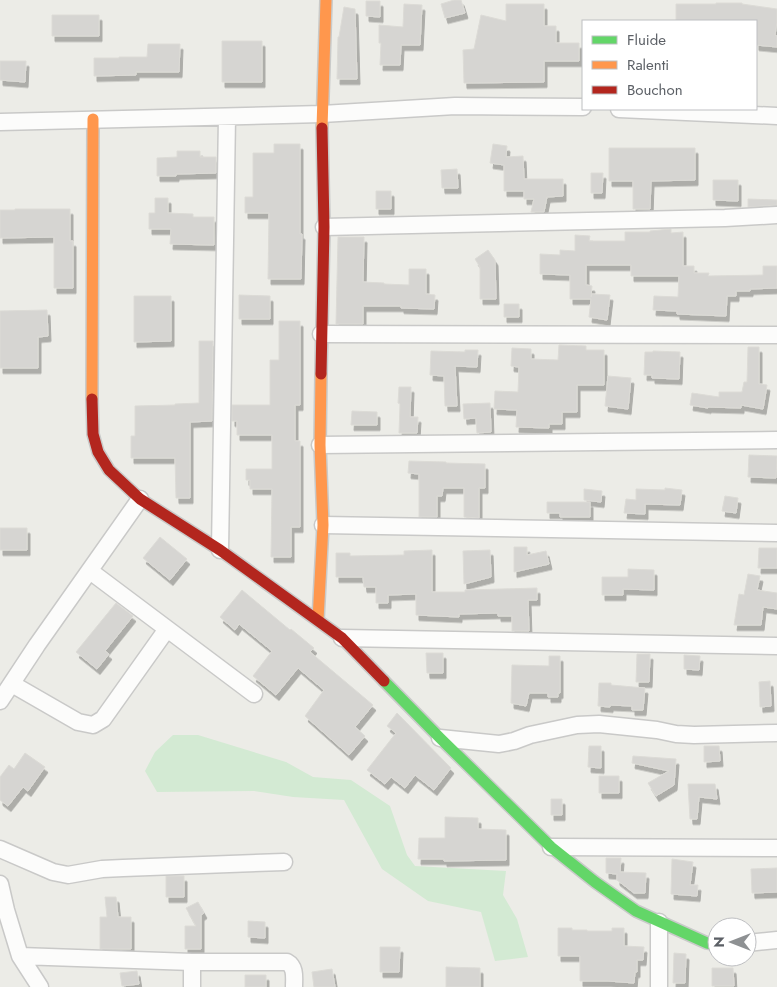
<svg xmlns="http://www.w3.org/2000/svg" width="777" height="987" viewBox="0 0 777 987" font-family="Jost,sans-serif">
<defs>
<filter id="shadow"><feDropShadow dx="3" dy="5.5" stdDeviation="0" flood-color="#0004"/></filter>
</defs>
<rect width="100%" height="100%" fill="#ecece7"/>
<!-- green -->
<path fill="#d3ead3" d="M173,735H198L286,762L313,777L351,780L390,806L407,855L415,866L506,871L503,895L517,919L528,957L495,961L481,912L428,901L382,869L344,800L293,797L254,791L157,792L145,771L155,752Z"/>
<!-- building -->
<path fill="#d6d5d2" stroke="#dcdbd6" filter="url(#shadow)" d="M454,0H461L465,13L445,18L441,4Z
M366,1H380V17L366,16Z
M716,3H742V4L777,9V22L775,35L777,36V47L756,45V21H676V4H716Z
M404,4L422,5L420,45H401L400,65H380L381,43H379V25L403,27Z
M506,4H544V26H556V43H579V61H544V82L464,83L463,50L474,49L481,15L506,21Z
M344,7L355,9L357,79H337L338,37H339Z
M52,15H99V36H52Z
M222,41H262V82H222Z
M148,44H180L179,72H136V75L94,76V58H119V57H147Z
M0,61H26L25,82L0,80Z
M274,144H300V234H302L301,279H268L269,213H245V197H253V153H274Z
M493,144L507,146L506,157L523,156L524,179H563V196L547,197L544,212H531L534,199H524V191H504V165L490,163Z
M609,148H695V180L651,181L650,209H633V181H609Z
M177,151H200V157H216V173L176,174V176H157V158L177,157Z
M457,169L458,188H442L441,170Z
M591,173H603L602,193H591Z
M713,180H738V201L713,200Z
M376,191H391V209H376Z
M155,198H168V213L193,214V217H214V245L170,244L171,229H149V213H155Z
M748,199L777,200V205L748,207Z
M15,209H70V241H73V288H54V237L0,238V210H15Z
M671,229V233L683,232V266H694V273H709L708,276L763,275V266H777V288L750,289V291H736V296H727L726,316L677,314V311L653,310L654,296L678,297L679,276H631V265H586V285L592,286L591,297L592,294L610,295L607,320L589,317L591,299H570V275L540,274V254L560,255V250L575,251V235L590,236L589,241H625V232H650V231Z
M338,237H364L363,282L384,283V284L409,285V269H426V294L435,295L434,309L401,308V306H363V324H336Z
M488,250L495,260L496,299H480V267L475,259Z
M239,295L270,296V319H239Z
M134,296H171V341L134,342Z
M504,304H519V317H504Z
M47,310L48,336L38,337V368H0V311Z
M279,321H300V405H295V441H300V527H291V557H271L272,489H250V480H246V469H272V435H237V421H232V405H270V360H279Z
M199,341H213L212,421L190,422V498H176L175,458H131V436H135V406L175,405V404L199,403Z
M559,345L586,346V350H604V385H577V412H562V424H549V428L516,427L517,410L494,409L495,391L518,392L519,367L511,366L512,348L531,349V359L558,360Z
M748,347H759V384L767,385L763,409L741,405V408L708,407V408L690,405L692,393L719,397V392H742L744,382H747Z
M465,350H478L477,367L455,366L457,406H445L444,376L430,375L431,351L465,352Z
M653,351L680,352L679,379L652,378V375H644L645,352H653Z
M608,376L631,378L628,409L605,406Z
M399,387H411L410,417H418L417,433H399L400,404L398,403Z
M490,403L491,432L477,433L476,418L464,419L463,404Z
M352,411L377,412V425H351Z
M749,455L777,456L776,478L748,477Z
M409,461L446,462V463L485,464V488H479V518L464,517V488H443L442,496H437V517H419V474L408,473Z
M665,488L682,490L680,505L645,504V514L624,513L626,499L636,500V489L665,490Z
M584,489L602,491L601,502L584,500Z
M725,496L738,498L736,513L722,511Z
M547,502H590V517H560V513H547Z
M0,528H27V550H0Z
M160,537L187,559L170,580L143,558Z
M514,547H527V555L546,551L549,564L514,572Z
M759,548H777V568H758Z
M432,550V592H465V590L537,588V600H528L529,631H512V616H498V613L459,614V617L416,615V594L388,595V603H376V587H364L363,577H336V553H350V556L404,555V551Z
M490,550L491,577L464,584L463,551Z
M628,569L654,570V590L623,589V595H602V577H628Z
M748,574L760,576L757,590L777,593V609L763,607L761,625H734L739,594L744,595Z
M242,590L290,630L291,629L314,648L310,652L373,705L355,727L365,736L349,755L305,716L324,690L298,668L276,695L253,676L272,651L239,624L235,630L220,617Z
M116,603L133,616L105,651L109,654L97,669L76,652Z
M426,653H443V673H427Z
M637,654H650L649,682H636Z
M684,655L700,656L699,670L684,669Z
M549,656H560V693H558V697H548V693H529L526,706L511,703L512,665L549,666Z
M770,681L771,706L760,707L759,682Z
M599,683H611V685L645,688L643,710H632V706L610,705V707L598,706Z
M397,713L451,768L434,790L415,775L405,788L391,777L385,784L367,770L396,733L387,726Z
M589,746H601V768L588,767Z
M704,746H719L720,761L704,762Z
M25,753L45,767L28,791L23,787L8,806L0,800V777L9,765L14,769Z
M633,756L676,759L674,785L656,796L648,783L669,771L632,763Z
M599,776H619V793H599Z
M688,784H715L717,799L699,797L697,819H690Z
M551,799H562V815H551Z
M445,817L478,818V829L506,830V860L444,861V859H418L419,838H445Z
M606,858H621L620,872L646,873L645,893H634L617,880V874L606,873Z
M672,859L693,862L690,885H698L697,896L671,894Z
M777,868V892L752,893L751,869Z
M166,876H184V897H166Z
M105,897H116L118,917H131V949H100V917H107Z
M198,902L204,913L201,915V949H185V926H196L186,908Z
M248,921L265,922V938L248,937Z
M558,928H572V930H587V931H612V928H624V946L644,947L643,960H637V972H635L634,983L608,981H580V956H558Z
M380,947H400L399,972H380Z
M674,953L686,954L685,983H673Z
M446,967L480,968V987H446Z
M712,968H733L734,986H712Z
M332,969L335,987H314L312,972Z
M137,971L139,984L122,986L120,973Z
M245,975H266V987H245Z"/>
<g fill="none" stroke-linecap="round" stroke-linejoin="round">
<!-- street casing -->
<g stroke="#c9c9c8" stroke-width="19">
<path id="street" d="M619,109L777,116
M0,122L322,114L455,106L583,107
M324,227L725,218L777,215
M321,334L777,335
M320,445L777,440
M323,525L777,533
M220,550L227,117
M90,571L254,694
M342,638L777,646
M12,684L78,722L93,725L103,719L167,629
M0,701L37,645L140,499
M440,738L499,744L514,741L530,735L577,725L599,724L657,730L676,734L694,735L777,733
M551,847L777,848
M0,849L53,872L68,875L102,869L123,868L284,862
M0,884L6,910L20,956L40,987
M747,943L777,940
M20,956L192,962H287C296,967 294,978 294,987
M192,962V987
M659,987V922"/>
</g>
<!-- fast casing -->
<g stroke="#c9cac9" stroke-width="14">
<path id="fast" d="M384,681L440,738L551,847L595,882L636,911L707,943L717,945"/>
</g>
<!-- slow casing -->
<g stroke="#c9cac9" stroke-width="14">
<path id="slow" d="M322,128L326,0
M92,399L93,119
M318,620L323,525L320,445L321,374"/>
</g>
<!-- jam casing -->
<g stroke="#c9cac9" stroke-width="14">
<path id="jam" d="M321,374L324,227L322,128
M92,399L93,434L98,452L109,470L140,499L220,550L342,638L384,681"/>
</g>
<!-- street -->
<use href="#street" stroke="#fcfcfb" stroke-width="16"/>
<!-- fast -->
<use href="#fast" stroke="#63d668" stroke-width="11"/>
<!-- slow -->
<use href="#slow" stroke="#ff974d" stroke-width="11"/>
<!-- jam -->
<use href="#jam" stroke="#b3261e" stroke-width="11"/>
</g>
<!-- legend -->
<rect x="582" y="20" width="175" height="90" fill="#ffffff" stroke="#bebfc2"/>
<rect x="592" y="36" width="25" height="8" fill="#63d668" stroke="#bebfc2"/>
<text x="627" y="45" font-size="15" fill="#5c6066">Fluide</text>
<rect x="592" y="61" width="25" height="8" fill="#ff974d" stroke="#bebfc2"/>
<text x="627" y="70" font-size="15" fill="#5c6066">Ralenti</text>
<rect x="592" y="86" width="25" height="8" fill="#b3261e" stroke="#bebfc2"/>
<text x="627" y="95" font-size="15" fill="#5c6066">Bouchon</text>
<!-- north arrow -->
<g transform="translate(732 942) rotate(270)"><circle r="24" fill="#ffffff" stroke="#bebfc2"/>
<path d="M0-4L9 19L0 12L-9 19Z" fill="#8e9193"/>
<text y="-8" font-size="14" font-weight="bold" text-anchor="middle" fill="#5c6066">N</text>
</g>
</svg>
